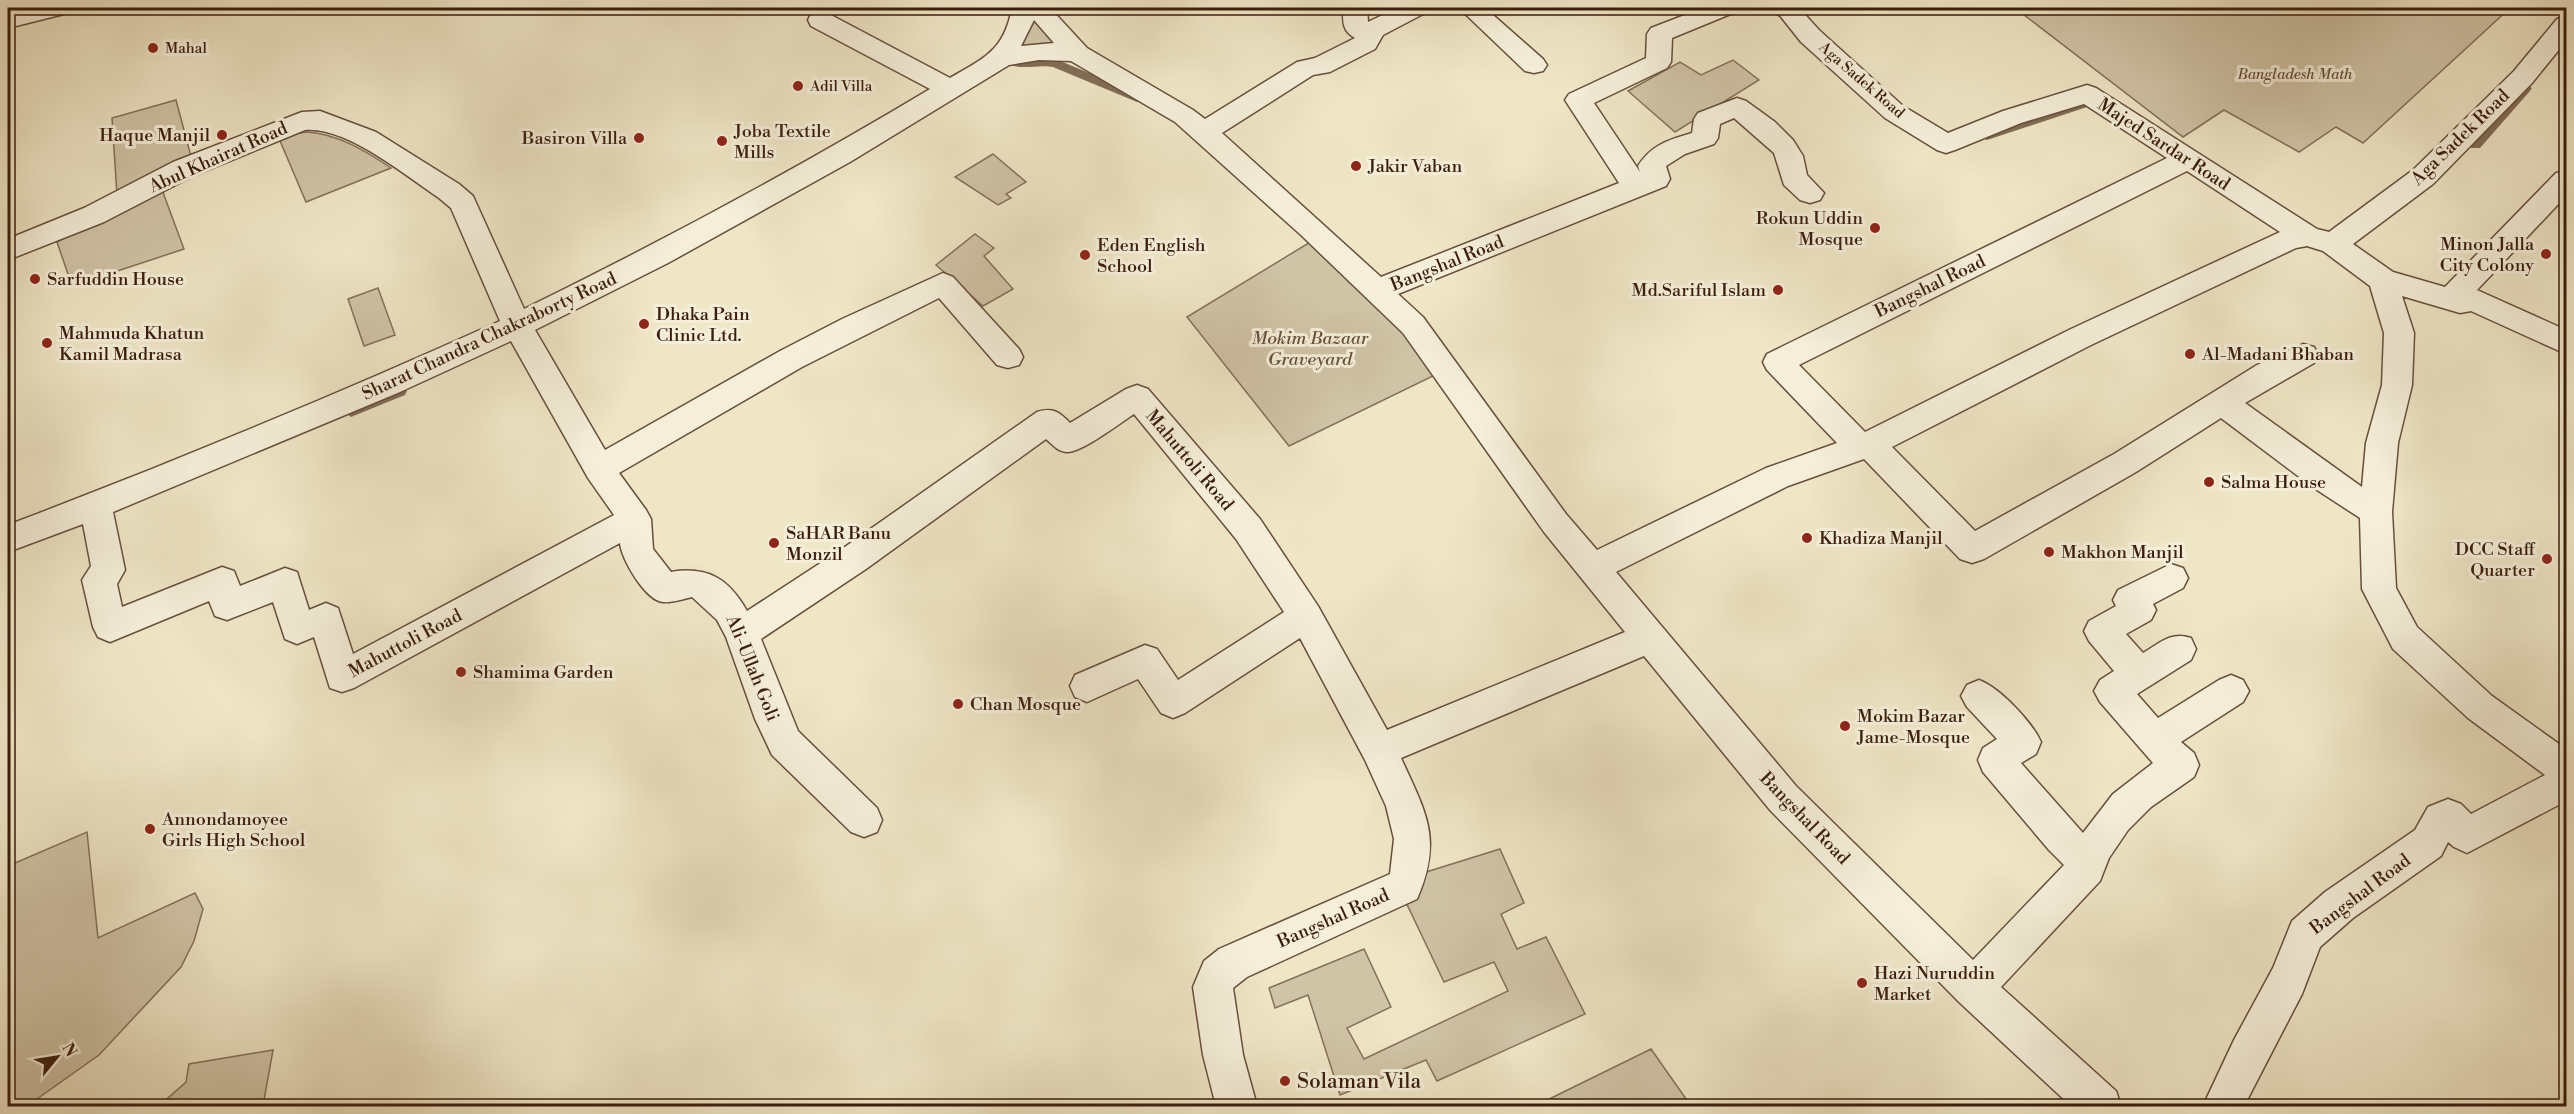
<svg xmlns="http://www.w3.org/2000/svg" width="2574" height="1114" viewBox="0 0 2574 1114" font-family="'Libre Bodoni',serif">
<rect width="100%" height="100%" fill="#efe6c6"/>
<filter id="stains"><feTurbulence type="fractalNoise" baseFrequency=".00333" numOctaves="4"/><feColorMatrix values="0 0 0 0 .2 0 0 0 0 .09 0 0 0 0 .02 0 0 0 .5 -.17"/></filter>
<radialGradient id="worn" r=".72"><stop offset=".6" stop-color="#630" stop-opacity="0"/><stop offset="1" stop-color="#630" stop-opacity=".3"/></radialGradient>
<!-- green -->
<path fill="#d0c4a7" stroke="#85705a" stroke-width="1.5" d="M2015,8H2510L2363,143L2336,127L2299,152L2224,110L2183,137Z
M1036,16L1059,41L1019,49L1016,46Z
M1733,60L1759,80L1675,132L1628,91L1680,62L1701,75Z
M176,100L192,160L117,195L112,118Z
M307,132C338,134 366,151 391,168L306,202L278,136Z
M993,154L1026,182L1006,194L1011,198L998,205L955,177Z
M161,187L184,249L72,286L57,242Z
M975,234L994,248L984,256L1013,289L983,306L936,265Z
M1312,241L1402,330L1435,375L1289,446L1187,317Z
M378,288L395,335L364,346L348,299Z
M87,832L98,938L195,893L203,909L194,941L181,967L99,1055L27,1106H8V866Z
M1500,849L1524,903L1501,914L1517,949L1546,937L1585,1014L1437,1081L1426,1060L1340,1095L1308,995L1275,1008L1269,988L1364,949L1391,1007L1347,1028L1364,1059L1508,991L1494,962L1444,982L1403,896L1423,873Z
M1651,1049L1691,1106H1535Z
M273,1050L263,1106H159L186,1082L189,1064Z"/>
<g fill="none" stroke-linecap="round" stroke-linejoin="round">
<!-- stream -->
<path fill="#816d56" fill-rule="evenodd" d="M33,8H52L50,10L8,20V14Z
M1766,8H1779L1789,14L1787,17H1779Z
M1043,57L1060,61L1145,96L1147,99L1145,102H1137L1053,67C1040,64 1017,71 1008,63L1014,59Z
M2526,84L2532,88L2530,91L2480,148H2472L2452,137L2450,134L2456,130L2474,139L2522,85Z
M2089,98L2093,99V105L1987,140L1981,136L1983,133Z
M400,386L407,391L405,395L351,417L344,412L346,408Z"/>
<!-- minor casing -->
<g stroke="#674f3b" stroke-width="3">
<path id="minor" d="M28,8H71L68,13L8,28V12Z
M1012,8H1050L1087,48L1193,110L1205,119L1297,62L1315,58L1355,38C1342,31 1343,22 1343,8H1367L1368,22L1397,8H1428L1425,13L1383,35L1375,49L1330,72L1313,75L1222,133L1381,277L1619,183L1565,100L1569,94L1646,58L1647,34L1651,28L1703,8H1736L1733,13L1672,38L1671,62L1667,68L1594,103L1640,172L1638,166C1652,144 1669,140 1692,133L1694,119L1698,113L1737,98L1746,101L1775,122L1793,140L1803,156L1807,175L1824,193L1820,200L1810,203L1800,200L1784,185L1774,153L1734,118L1720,124L1718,138L1714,144L1685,154L1666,166L1670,179L1666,186L1398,294L1423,317L1566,514L1597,550L1766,468L1837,443L1767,370L1763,362L1767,354L2167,158L2084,104L2021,123L1955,150L1946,153L1937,150L1885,118L1801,42L1774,8H1799L1819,30L1903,106L1948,133L2003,111L2087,85L2096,88L2317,229L2329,232L2413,170L2514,71L2557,19L2566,17V41L2532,83L2433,184L2353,244L2393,272L2445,287L2556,173L2566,171V196L2477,290L2566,330V354L2471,311L2460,313L2402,296L2414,333L2412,385L2398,443L2392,512L2396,588L2417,627L2492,696L2566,749V801L2467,853L2454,847L2448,842L2441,856L2353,918L2320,947L2302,994L2244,1106H2203L2234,1040L2273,968L2292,921L2325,892L2415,830L2428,807L2448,799L2461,804L2471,814L2545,775L2468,718L2393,649L2362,589L2360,518L2314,488L2221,418L2136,472L1984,559L1972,563L1960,559L1864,459L1788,486L1616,572L1796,786L1973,960L2064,865L2049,850L1983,772L1978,760L1983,748L1997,739L1967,707L1961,696L1967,685L1979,680C2000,688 2032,722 2041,742L2036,754L2021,763L2083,833L2113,794L2153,763L2100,702L2094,691L2100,680L2114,671L2089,641L2084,631L2089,621L2116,606L2113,600L2118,590L2171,564L2183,568L2188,578L2183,588L2153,604L2156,610L2151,620L2126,634L2143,653C2160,643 2171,631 2191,638L2196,649L2191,660L2137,694L2158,718L2219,680L2231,675L2243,680L2249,691L2243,702L2181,742L2194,753L2199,765L2194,777L2151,807L2128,830L2109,858L2100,881L2001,987L2116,1091L2121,1106H2071L1959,1002L1770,810L1644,656L1401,758C1426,813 1443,839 1417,899L1247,977L1233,988L1243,1055L1257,1106H1216L1203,1055L1193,987L1204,961L1219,949L1390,874L1394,839L1386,806L1365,760L1300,638L1185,713L1173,718L1161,713L1138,679L1087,702L1075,697L1070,686L1075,675L1145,645L1157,649L1178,680L1284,612L1236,539L1134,414C1120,423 1080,454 1066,452C1057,451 1052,444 1046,439L866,569L761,639L798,731L877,808L882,820L877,832L864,837L851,832L772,755L755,719L726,637L717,620L692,597C683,599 672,603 663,602C646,601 621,559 620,543L354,688L342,692L330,688L314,637L297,644L285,639L273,602L227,620L215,616L209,601L110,642L98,637L93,627L82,580L91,566L83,524L8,552V525C174,462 338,394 500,321L451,208L439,198C404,175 348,127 305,130L193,176L104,222L8,260V239L84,208L173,162L302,112L320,111L376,132L459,184L473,196L524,309C663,241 798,168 930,89L811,26L808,20L811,14L820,12L829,14L950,78C984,58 1004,51 1012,8ZM1034,20L1054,43L1021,46ZM1039,60L1071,61L1175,122L1301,235L1403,333L1544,532L1625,632L1387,730L1318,606L1260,519L1148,389L1137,385L1126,389L1070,423C1059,412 1053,407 1037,412L842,549L747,611C729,579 708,566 671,572L653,549L651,519L646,510L619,473L802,367L939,298L997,365L1008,368L1019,365L1023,357L1019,349L953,277L943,273L842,319L780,351L605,450L535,330L668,263L850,162L1009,65ZM2187,171L2280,232L2071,329L1865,432L1799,365ZM2307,246L2323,251L2370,286L2384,333L2382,385L2366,443L2362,487L2245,403L2314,363L2318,355L2314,347L2303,344L2257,365L2114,454L1975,531L1892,447L2091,345L2296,248ZM511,341L588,478L614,515L353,654L338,608L326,603L309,610L297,572L285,568L240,586L234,571L222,567L122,607L117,584L125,570L113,512L400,392Z
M1459,8H1485L1543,59L1547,65L1543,71L1534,73L1525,71Z"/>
</g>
<!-- minor -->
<use href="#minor" fill="#f5efda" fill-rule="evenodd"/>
</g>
<!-- markers -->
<g fill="#8f2418" stroke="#f5efda" stroke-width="2">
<circle cx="153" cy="48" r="6"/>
<circle cx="798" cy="86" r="6"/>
<circle cx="222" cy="135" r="6"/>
<circle cx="639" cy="138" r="6"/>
<circle cx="722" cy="141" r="6"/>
<circle cx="1356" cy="166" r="6"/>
<circle cx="1875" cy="228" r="6"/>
<circle cx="2546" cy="254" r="6"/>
<circle cx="1085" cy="255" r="6"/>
<circle cx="35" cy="279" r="6"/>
<circle cx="1778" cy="290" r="6"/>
<circle cx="644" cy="324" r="6"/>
<circle cx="47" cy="343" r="6"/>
<circle cx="2190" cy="354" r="6"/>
<circle cx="2209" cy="482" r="6"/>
<circle cx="1807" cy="538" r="6"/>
<circle cx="774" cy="543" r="6"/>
<circle cx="2049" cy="552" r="6"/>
<circle cx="2547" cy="559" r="6"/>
<circle cx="461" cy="672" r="6"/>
<circle cx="958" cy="704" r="6"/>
<circle cx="1845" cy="726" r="6"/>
<circle cx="150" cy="829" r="6"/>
<circle cx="1862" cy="983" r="6"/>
<circle cx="1285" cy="1081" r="6"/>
</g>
<g text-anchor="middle" stroke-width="6" stroke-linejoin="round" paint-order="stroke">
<!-- far-poi labels -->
<g font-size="15" fill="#3a1d0d" stroke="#f5efda" text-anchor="start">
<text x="165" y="53">Mahal</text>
<text x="810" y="91">Adil Villa</text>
</g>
<!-- far-park labels -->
<g font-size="15" font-style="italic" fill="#674f3b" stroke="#f5efda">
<text x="2295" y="79">Bangladesh Math</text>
</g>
<!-- far-street labels -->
<g font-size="15" fill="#3a1d0d" stroke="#f5efda">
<text transform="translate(1862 80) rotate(41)" y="5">Aga Sadek Road</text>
</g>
<!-- poi labels -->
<g font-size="18" fill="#3a1d0d" stroke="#f5efda" text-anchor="start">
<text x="734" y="137">Joba Textile<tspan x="734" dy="21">Mills</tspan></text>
<text x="210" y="141" text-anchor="end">Haque Manjil</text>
<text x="627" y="144" text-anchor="end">Basiron Villa</text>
<text x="1368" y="172">Jakir Vaban</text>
<text x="1863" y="224" text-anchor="end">Rokun Uddin<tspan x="1863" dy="21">Mosque</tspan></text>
<text x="2534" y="250" text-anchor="end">Minon Jalla<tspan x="2534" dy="21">City Colony</tspan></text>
<text x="1097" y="251">Eden English<tspan x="1097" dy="21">School</tspan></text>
<text x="47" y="285">Sarfuddin House</text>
<text x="1766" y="296" text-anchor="end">Md.Sariful Islam</text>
<text x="656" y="320">Dhaka Pain<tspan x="656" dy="21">Clinic Ltd.</tspan></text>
<text x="59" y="339">Mahmuda Khatun<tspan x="59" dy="21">Kamil Madrasa</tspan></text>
<text x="2202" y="360">Al-Madani Bhaban</text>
<text x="2221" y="488">Salma House</text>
<text x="786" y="539">SaHAR Banu<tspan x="786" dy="21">Monzil</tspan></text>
<text x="1819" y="544">Khadiza Manjil</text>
<text x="2535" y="555" text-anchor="end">DCC Staff<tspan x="2535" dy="21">Quarter</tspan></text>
<text x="2061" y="558">Makhon Manjil</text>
<text x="473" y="678">Shamima Garden</text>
<text x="970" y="710">Chan Mosque</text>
<text x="1857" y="722">Mokim Bazar<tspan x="1857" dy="21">Jame-Mosque</tspan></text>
<text x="162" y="825">Annondamoyee<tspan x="162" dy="21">Girls High School</tspan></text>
<text x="1874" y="979">Hazi Nuruddin<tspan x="1874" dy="21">Market</tspan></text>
</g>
<!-- street labels -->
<g font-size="18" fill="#3a1d0d" stroke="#f5efda">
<text transform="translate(2460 137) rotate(-44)" y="6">Aga Sadek Road</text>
<text transform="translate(2164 144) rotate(33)" y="6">Majed Sardar Road</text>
<text transform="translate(218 157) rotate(-24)" y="6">Abul Khairat Road</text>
<text transform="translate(1447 263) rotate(-22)" y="6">Bangshal Road</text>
<text transform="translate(1930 286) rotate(-26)" y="6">Bangshal Road</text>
<text transform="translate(489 336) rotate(-25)" y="6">Sharat Chandra Chakraborty Road</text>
<text transform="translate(1190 460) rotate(50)" y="6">Mahuttoli Road</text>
<text transform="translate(405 643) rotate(-28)" y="6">Mahuttoli Road</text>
<text transform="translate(753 668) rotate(68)" y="6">Ali-Ullah Goli</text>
<text transform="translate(1805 818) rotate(46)" y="6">Bangshal Road</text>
<text transform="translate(2360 894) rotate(-37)" y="6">Bangshal Road</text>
<text transform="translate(1333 918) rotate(-24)" y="6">Bangshal Road</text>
</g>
<!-- park labels -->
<g font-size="18" font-style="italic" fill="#674f3b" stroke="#f5efda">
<text x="1310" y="344">Mokim Bazaar<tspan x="1310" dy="21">Graveyard</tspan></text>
</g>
<!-- near-poi labels -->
<g font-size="21" fill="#3a1d0d" stroke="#f5efda" text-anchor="start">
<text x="1297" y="1088">Solaman Vila</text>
</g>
</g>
<!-- margin -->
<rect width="2574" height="1114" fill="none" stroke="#efe6c6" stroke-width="30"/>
<rect x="9" y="9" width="2556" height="1096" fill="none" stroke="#3a1d0d" stroke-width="3"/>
<rect x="15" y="15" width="2544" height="1084" fill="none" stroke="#3a1d0d" stroke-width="1.5"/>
<!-- north arrow -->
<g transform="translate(57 1057) rotate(60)" stroke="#f5efda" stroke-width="4.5" paint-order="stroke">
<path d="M0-4.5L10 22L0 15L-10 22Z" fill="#3a1d0d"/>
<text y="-9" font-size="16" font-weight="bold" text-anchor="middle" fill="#3a1d0d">N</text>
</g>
<rect width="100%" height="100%" filter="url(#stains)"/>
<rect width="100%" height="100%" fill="url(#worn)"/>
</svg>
